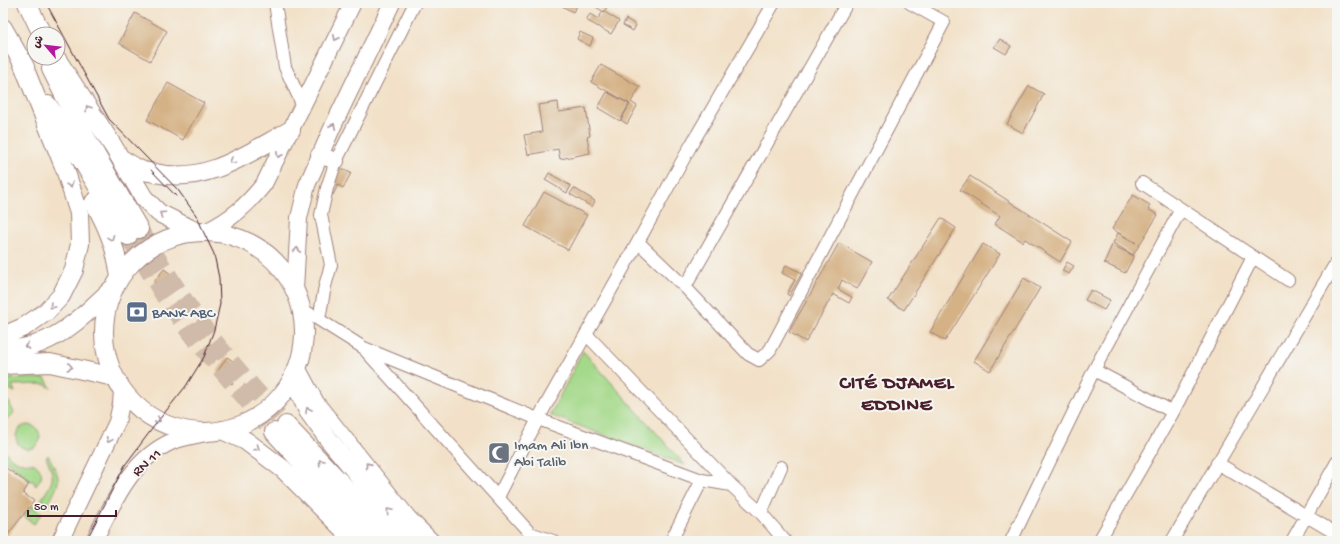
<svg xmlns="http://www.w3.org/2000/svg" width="1340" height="544" viewBox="0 0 1340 544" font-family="'Gochi Hand','Playpen Sans Arabic',sans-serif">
<rect width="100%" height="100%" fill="#f6f6f2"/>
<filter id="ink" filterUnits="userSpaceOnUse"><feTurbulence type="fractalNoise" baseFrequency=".025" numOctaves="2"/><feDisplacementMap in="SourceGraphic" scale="8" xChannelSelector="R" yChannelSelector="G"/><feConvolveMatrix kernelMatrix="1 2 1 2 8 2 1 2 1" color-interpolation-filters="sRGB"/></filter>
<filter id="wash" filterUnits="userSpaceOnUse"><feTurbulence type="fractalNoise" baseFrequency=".012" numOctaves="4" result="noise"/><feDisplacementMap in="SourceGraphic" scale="16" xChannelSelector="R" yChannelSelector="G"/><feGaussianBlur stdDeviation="0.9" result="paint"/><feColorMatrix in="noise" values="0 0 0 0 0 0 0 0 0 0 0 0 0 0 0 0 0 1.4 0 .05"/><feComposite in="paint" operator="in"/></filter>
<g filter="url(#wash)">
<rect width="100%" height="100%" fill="#f2e1c8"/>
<!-- green -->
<path fill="#a4d98a" stroke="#777c5a" d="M583,351L685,465L550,415Z
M45,378L51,388L44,384L12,385L15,392L3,386V379Z
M3,397L9,402L14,413L8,419L3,417Z
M16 437a12 12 0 1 1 24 0a12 12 0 1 1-24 0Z
M3,446C6,455 13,462 23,463C26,464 29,463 32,463C38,465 43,473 41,478C39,481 37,484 36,486L33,481L27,480L25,475L19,473V470L3,459Z
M48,455C61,480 62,479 48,504L41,500C54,480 56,479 46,457Z
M32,506L42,513L34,524L24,516Z"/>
<g id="blocks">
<!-- building -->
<path fill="#d5b286" d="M563,3H579L573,12L562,6Z
M592,3H609L604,12L591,4Z
M603,11L619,21L611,34L586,20L590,14L598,19Z
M135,13L167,31L150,61L119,43Z
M626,19L636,25L633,31L623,25Z
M580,32L593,38L590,46L577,39Z
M1000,39L1011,46L1006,54L994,47Z
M601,65L640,87L631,102L637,106L627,124L621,120L630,104L591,82Z
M168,83L204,103L183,140L147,120Z
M1029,86L1044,94L1023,133L1007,124Z
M607,92L629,104L620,121L598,108Z
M558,102L559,112L586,108L590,136L587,137L590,153L560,159L558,149L528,155L524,135L542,132L538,105Z
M337,167L351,173L343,188L338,185L333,195L325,191Z
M549,173L571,186L567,193L545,180Z
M970,176L1072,242L1060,262L1025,239L1023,242L995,224L1000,216L960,190Z
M574,188L595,201L592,207L570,194Z
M544,192L587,215L568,250L525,226Z
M1133,195L1150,205L1148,209L1158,215L1133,255L1113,243L1118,233L1136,243L1112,229Z
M941,218L956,228L904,310L888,300Z
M839,243L872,262L857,289L842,280L838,289L852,297L849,303L833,294L806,342L789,332Z
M983,244L1000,254L945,341L930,332Z
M1112,245L1134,256L1125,273L1104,263Z
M1067,262L1074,266L1069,274L1062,271Z
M786,265L802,273L789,296L787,294L795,280L782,273Z
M164,269L178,279L169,291L164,287L163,289L154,282Z
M1024,278L1040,288L990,371L974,361Z
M1091,290L1110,300L1104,310L1085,300Z
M227,357L242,367L232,384L216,374Z
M3,466L29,484L23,493L34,501L3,541Z"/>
</g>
</g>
<g filter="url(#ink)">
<use href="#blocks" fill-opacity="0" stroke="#9e807a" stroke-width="1"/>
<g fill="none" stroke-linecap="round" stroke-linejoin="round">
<!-- highway-tunnel -->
<path stroke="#d0baa9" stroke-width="18" stroke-dasharray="18 9" stroke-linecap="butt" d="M139,229C159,261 179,294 201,324C227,359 257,392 286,425
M128,236L165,297L191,334L274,432"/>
<!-- minor casing -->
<g stroke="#9e807a" stroke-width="14">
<path id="minor" d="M275,3L285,67L303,106
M1142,183L1288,280
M638,242L685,287L748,354L759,360L770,350L944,22L910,3
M685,287L847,3
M302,309L364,348L538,419L702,480L731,485
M319,319L325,286L331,265L321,215L327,188L336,161L415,3
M586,334L731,485L761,513L785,541
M366,351L537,541
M298,365L318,402L410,517L434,541
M1094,370L1173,412
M1217,463L1337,534
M498,497L538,419L638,242L690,147L774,3
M761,513L781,467
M530,533L553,541
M671,541L702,480
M1011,541L1094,370L1181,209
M1099,541L1173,412L1253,257
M1172,541L1337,261
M1292,541L1337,462"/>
</g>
<!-- major casing -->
<g stroke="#9e807a" stroke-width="18">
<path id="major" d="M319,155L336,161
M207,231C232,219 247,205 264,184L353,3
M295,289L299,218L307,185L333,126L392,3
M60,541L117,422L121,404L122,390
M94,541C113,503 131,459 173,441C184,437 198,435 209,432"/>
</g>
<!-- highway casing -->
<g stroke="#9e807a" stroke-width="20">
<path id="highway" d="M27,3L42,34
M3,28L25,67
M56,58L113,146L144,198L159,213L197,232
M51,69L82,131L139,229
M48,105L128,236
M122,159C128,163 134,167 141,170C145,172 151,172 155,173C206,185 248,153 291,130
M94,202C108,228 116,247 120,277
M104 332a100 100 0 1 1 200 0a100 100 0 1 1-200 0Z
M3,336L24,327L46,312L61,296L74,270L80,244L79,213L65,169L20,57
M3,351C15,349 29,348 40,343C68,332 90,310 112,289
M3,365L50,363L114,377
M294,374L300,394L308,411L329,440L414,541
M286,425L396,541
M222,430L246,441L283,469L355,541
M274,432L373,541"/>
</g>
<!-- minor -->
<use href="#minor" stroke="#fff" stroke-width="12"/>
<!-- major -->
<use href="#major" stroke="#fff" stroke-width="16"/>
<!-- highway -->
<use href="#highway" stroke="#fff" stroke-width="18"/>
<!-- tram -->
<path stroke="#4a1f2b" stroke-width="1" d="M46,3L109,119L178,190L198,218L203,231L214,254L219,278L220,304L214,330L204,357L186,386L158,421L125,465L86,541
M151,170L176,196"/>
</g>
<!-- one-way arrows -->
<defs><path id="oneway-chevron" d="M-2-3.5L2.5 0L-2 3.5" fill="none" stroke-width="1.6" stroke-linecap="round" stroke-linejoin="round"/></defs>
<g stroke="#ae9aa0">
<use href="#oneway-chevron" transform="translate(336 38) rotate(116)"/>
<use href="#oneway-chevron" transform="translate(88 108) rotate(-123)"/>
<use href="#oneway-chevron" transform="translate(333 126) rotate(-65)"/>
<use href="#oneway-chevron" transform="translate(279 155) rotate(116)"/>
<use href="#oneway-chevron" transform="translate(232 161) rotate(152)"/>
<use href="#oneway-chevron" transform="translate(70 185) rotate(72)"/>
<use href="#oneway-chevron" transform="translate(162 214) rotate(-146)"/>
<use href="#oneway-chevron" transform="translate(111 238) rotate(69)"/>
<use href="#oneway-chevron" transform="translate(297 250) rotate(-86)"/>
<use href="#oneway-chevron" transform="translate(52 306) rotate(135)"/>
<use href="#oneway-chevron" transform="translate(27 346) rotate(169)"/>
<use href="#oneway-chevron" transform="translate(70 367) rotate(11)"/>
<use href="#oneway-chevron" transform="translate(308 410) rotate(-119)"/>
<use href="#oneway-chevron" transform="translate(158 420) rotate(27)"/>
<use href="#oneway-chevron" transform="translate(109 440) rotate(114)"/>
<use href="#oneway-chevron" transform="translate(257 448) rotate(36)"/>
<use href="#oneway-chevron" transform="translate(321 462) rotate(-133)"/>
<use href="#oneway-chevron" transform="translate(368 465) rotate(-129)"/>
<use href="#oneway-chevron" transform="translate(389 511) rotate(-130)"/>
</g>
</g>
<!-- icons -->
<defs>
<g id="bank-square" transform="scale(1.15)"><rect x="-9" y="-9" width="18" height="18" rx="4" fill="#5c6f8a" stroke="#f6f6f2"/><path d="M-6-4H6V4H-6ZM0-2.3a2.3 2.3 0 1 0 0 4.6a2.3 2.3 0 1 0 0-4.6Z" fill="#fff"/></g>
<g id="mosque-square" transform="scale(1.15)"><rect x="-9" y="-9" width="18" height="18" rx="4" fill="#6b7280" stroke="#f6f6f2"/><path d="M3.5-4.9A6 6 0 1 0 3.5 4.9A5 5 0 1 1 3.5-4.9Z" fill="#fff"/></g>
</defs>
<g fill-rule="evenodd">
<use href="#bank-square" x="137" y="312"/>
<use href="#mosque-square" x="499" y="453"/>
</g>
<g text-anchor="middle" stroke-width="4" stroke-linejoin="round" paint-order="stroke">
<!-- service labels -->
<g font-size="15" fill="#4e5e75" stroke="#f6f6f2" text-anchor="start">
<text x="152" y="317">BANK ABC</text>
</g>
<!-- worship labels -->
<g font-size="15" fill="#5b616d" stroke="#f6f6f2" text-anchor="start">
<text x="514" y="449">Imam Ali Ibn<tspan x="514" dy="17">Abi Talib</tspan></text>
</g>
<!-- street labels -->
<g font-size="15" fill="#4a1f2b" stroke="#f6f6f2">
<text transform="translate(146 462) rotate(-42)" y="5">RN 11</text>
</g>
<!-- district labels -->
<g font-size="19" font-weight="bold" letter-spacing="1" fill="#4a1f2b" stroke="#f6f6f2">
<text x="897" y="388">CITÉ DJAMEL<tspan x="897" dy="22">EDDINE</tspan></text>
</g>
</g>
<!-- margin -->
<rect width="1340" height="544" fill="none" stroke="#f6f6f2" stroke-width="16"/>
<!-- north arrow -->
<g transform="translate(46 46) rotate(298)"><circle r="19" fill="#f6f6f2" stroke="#b1a0a2"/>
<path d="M0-3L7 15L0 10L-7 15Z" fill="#b5179e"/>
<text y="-6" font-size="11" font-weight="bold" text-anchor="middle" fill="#4a1f2b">ش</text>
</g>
<!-- scale -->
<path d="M28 510v6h88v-6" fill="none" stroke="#4a1f2b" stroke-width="2"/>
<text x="34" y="510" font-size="12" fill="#4a1f2b" stroke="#f6f6f2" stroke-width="3" paint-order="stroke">50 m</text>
</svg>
